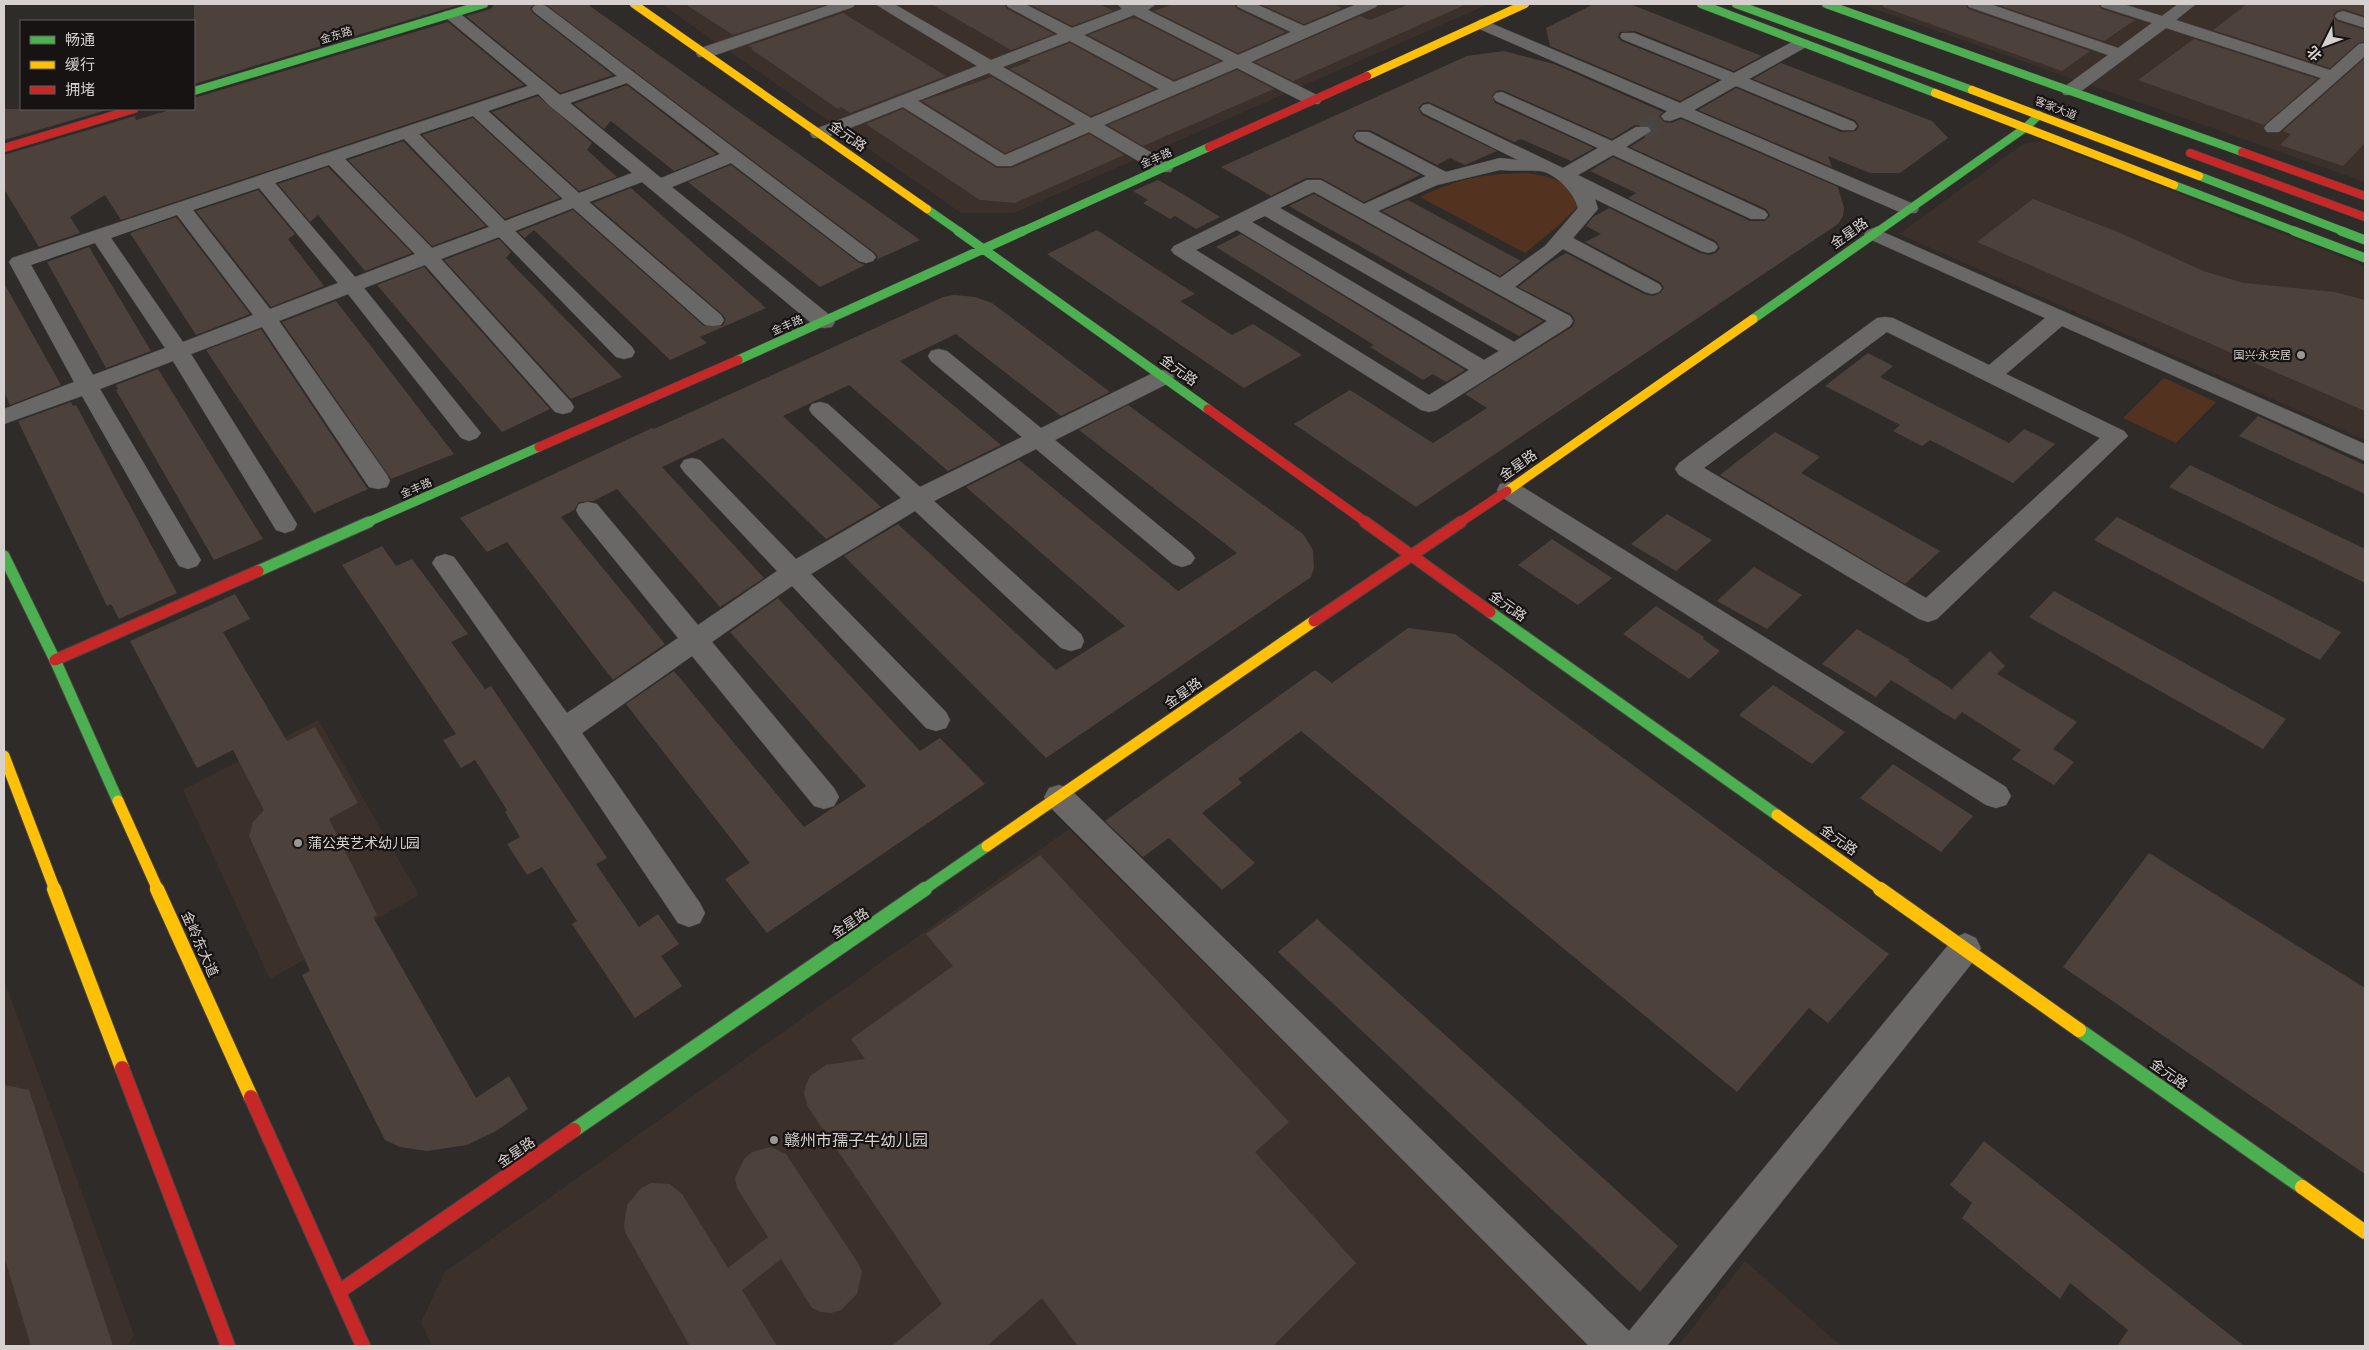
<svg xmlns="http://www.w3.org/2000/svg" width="2369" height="1350" viewBox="0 0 2369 1350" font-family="Commissioner,'Noto Sans SC',sans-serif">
<rect width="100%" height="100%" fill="#2f2b29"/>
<!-- built -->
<path fill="#3c302b" d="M661,4H1489L1014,213H961Z
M1860,4H2365V182Z
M2043,141L2365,266V440L1899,234L2023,144Z
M318,720L419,895L270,979L183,790Z
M1069,829L1591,1346H432L421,1322L445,1272Z
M4,980L134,1335L128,1346H4Z
M1745,1261L1841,1346H1678Z"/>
<!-- green -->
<path fill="#543220" d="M1527,173C1555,178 1564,178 1578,206L1559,225L1525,253L1420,197C1459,178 1483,174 1527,173Z
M2164,378L2216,402L2176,443L2123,418Z"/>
<!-- building -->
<path fill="#4c423b" d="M194,4H462L194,84Z
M494,4H535L530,8L533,13L613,75L560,93L466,16L491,9Z
M545,4H587L920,240L876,260L878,257L874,252Z
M685,4H827L733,35Z
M931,4H1004L1007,9L1054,34L1011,50Z
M1029,4H1100L1113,11L1072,26Z
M1173,4H1234L1237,9L1286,32L1238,53L1154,11Z
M1260,4H1333L1342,8L1304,24Z
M1409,4H1467L1293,81L1255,62L1360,16L1370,20Z
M1594,4H1630L1762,56L1734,71L1635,31L1620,32L1618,37L1621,41L1718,80L1680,101L1550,46L1546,28Z
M1883,4H1965L1968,9L2090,51L2062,71L1883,7Z
M1995,4H2098L2101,9L2135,20L2104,41Z
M2247,4H2365V16L2344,9L2336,11L2333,15L2336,21L2365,30V41L2358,43L2330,68L2213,30Z
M843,13L946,76L850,113L841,107L838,109L751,49L753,48L748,46Z
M1136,18L1220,61L1174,80L1088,35L1129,19Z
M448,22L524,85L121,220L105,195L70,217L80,233L39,247L4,189V155L135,116L136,120L173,109H194V98Z
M2194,39L2317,79L2264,125L2138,80Z
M1070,43L1155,89L1091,116L1010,69L1031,61L1028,59Z
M1504,51L1554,64L1663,112L1659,116L1664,122L1671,123L1681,119L1838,187L1844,208L1843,216L1838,224L1416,507L1294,424L1350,390L1433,443L1487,408L1465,394L1572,327L1575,320L1571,314L1518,287L1549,263L1566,253L1644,294L1653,296L1660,293L1664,288L1660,282L1585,242L1601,234L1586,226L1593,217L1609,208L1700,253L1709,255L1716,253L1720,248L1716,241L1628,198L1636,193L1590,171L1613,157L1750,221H1765L1770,215L1766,209L1630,147L1652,133L1648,125H1635L1612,139L1502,90L1496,91L1492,96L1495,103L1594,148L1571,161L1521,139L1514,142L1429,102L1423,103L1418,108L1422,115L1497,151L1465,165L1450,158L1437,165L1370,130H1357L1352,136L1356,142L1420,175L1364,202L1321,178H1306L1271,196L1221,167L1467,56Z
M2365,58V143L2343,166L2280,145L2291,134L2283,131Z
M1781,63L1932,121L1948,138L1900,173H1870L1828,156L1832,167L1698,110L1736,88L1841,132L1856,131L1859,126L1855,120L1753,79Z
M1237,70L1274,89L1143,146L1108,125Z
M992,77L1072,124L1005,153L922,101Z
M627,85L716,154L674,171L611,121L604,129L574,104Z
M538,96L592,143L587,150L617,177L579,191L492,112Z
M4,109H110L4,140Z
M903,109L997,168H1012L1089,134L1124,155L1015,203L980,200L866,124Z
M473,118L560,198L505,219L422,135Z
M403,141L486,226L432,246L348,160Z
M731,165L858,262L865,265L820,287L688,182Z
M328,167L412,253L365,271L318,215L310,222L278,184Z
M1158,180L1181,193L1220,217L1196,229L1175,216L1170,219L1143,203L1148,200L1133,191Z
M631,188L766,308L700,337L707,343L670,360L534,230L525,238L518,232L573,210L704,326H723L726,319L722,314L593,203Z
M258,190L295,234L288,239L324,286L271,307L196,211Z
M1314,194L1543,321L1519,336L1289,206Z
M2033,199L2118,232L2203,271L2244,283L2335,292L2365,300V411L1977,242Z
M1408,200L1521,261L1500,276L1382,211Z
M176,217L250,314L196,335L130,233Z
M1097,230L1195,294L1180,301L1232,335L1253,324L1302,355L1244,388L1047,254Z
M1241,234L1465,370L1446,382L1433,374L1423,380L1370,347L1374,345L1216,247Z
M499,239L511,252L506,258L622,377L571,399L444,260Z
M89,247L151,351L106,368L47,262Z
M424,267L550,409L502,432L377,285Z
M4,283L61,385L10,405L4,392Z
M954,295L975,297L992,303L1110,392L1061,416L956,334L900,361L1001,445L948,471L849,385L783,416L881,507L826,539L723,438L662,467L764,578L720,607L617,489L593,501L579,502L574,510L561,517L665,644L613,680L507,542L487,552L460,518L652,428L654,429L943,297Z
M336,301L454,454L391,479L282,322Z
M261,329L367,488L368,489L314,513L206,350Z
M1868,353L1893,366L1880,377L2009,443L2024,429L2055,444L2013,483L1930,440L1922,446L1893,431L1900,425L1825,386Z
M158,369L263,539L214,560L116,390L118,389L116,385Z
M71,402L73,406L76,405L177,593L119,619L111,604L107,606L18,421Z
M1128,405L1303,534L1313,550L1314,568L1311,577L1046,758L844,556L898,524L1056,670L1125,626L966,487L1019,460L1178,591L1237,553L1079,430Z
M2258,416L2365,465V494L2239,436Z
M1775,432L1820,457L1801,473L1940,551L1905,584L1720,475Z
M2190,465L2365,549V583L2169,487Z
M1667,514L1712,540L1676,571L1631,544Z
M2117,517L2341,632L2320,660L2094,540Z
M1552,539L1612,578L1578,605L1518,565Z
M382,546L396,566L412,559L468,634L451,642L485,689L491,686L607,858L596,864L639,927L658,914L679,944L661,956L682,986L635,1018L572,924L577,921L542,867L527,875L507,844L520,837L505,812L507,810L475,760L461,768L443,740L456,734L342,565Z
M1754,567L1802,595L1767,629L1717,601Z
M2054,591L2286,719L2263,749L2029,617Z
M235,594L250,619L223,632L287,741L315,727L358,803L329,819L377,915L373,917L476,1098L509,1076L528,1109L496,1131L467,1145L427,1151L400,1147L385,1140L302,975L310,971L249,836L253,822L264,810L233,750L197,768L130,641Z
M778,598L920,751L940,738L985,784L767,933L725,879L750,863L626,704L674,671L804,827L866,786L730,632Z
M1656,606L1704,637L1703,639L1720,651L1689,679L1623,634Z
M1408,628L1455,634L1889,954L1828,1023L1809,1008L1737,1092L1301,731L1238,779L1242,783L1202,813L1255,863L1222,890L1169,838L1143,857L1105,821L1315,670L1332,683Z
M1857,629L1910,660L1908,661L1952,689L1990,651L2005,666L1997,674L2077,722L2053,749L2074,762L2054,785L2012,759L2021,750L1962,712L1955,720L1891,680L1876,697L1822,664Z
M1773,685L1845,732L1812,764L1739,715Z
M1893,764L1973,816L1941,852L1860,798Z
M2149,853L2365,988V1174L2063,967Z
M1040,855L1289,1122L1255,1152L1356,1263L1273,1346H1078L1042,1298L987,1346H892L942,1304L808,1107L804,1094L806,1085L810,1076L826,1065L865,1059L851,1039L953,966L926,934Z
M1317,919L1678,1246L1640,1292L1278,952Z
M4,1085L29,1090L113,1346H31L4,1256Z
M1984,1141L2244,1346H2117L2128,1330L2070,1283L2060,1299L1962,1218L1972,1203L1950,1185Z
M771,1147L786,1154L858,1263L862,1272L857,1294L841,1310L831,1313L821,1312L812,1308L781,1259L742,1290L777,1346H690L626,1234L624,1226L627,1205L641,1188L651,1183L670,1184L682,1194L728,1268L768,1237L737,1188L735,1178L744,1159L752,1152Z"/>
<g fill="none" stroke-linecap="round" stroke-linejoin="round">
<!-- street-tunnel -->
<path stroke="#484442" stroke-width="18" stroke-dasharray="18 9" stroke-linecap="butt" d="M1642,131L1666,119"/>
<!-- street casing -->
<g stroke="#494644" stroke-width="1">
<path id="street" d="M540,4L546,6L873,253L876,257L873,261L866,263L859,261L731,163L672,187L832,317L835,322L832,327L824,328L816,327L642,182L589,202L721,315L724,320L721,325L713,326L705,325L573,208L515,231L632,347L635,352L632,357L624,359L616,357L499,237L441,259L571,402L574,407L571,412L563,414L555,412L425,265L364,288L477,428L481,433L477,438L469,441L461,438L348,294L279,321L387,475L390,481L387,487L378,489L369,487L262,327L191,354L297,524L294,530L285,533L276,530L173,361L100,389L201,560L197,566L188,569L179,566L82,396L4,424V409L74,382L9,262L12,258L528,86L445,17L443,14L445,11H457L560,95L617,76L534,12L532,9L534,6ZM627,83L720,154L661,178L570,103ZM538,94L550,106L632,173L579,193L488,111ZM473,116L563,199L505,221L419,134ZM404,139L489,227L432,248L345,159ZM329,165L415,254L355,277L275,183ZM259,188L338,283L270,309L193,210ZM177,215L253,315L183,342L111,238ZM95,243L165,348L93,375L31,265Z
M832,4H855L853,7L710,57H698L696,53L698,49Z
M875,4H894L991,60L1058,34L1008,7L1006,4H1025L1072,28L1122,9L1117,4H1156L1148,10L1238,55L1291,32L1238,7L1236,4H1256L1304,26L1357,4H1378L1376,7L1251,62L1319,96L1322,100L1319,104H1307L1237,68L1104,125L1171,164L1173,168L1171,172H1157L1089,132L1011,166H997L903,107L825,138H813L810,134L813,130L977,66ZM1134,15L1224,61L1174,82L1084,35ZM1070,41L1159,89L1091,118L1003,67ZM989,73L1076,124L1005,155L918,101Z
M1967,4H1990L2118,48L2152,23L2102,7L2100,4H2123L2162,16L2178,4H2196L2176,20L2330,70L2359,44L2365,43V56L2279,132H2267L2264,128L2267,124L2321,78L2166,28L2076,95H2064L2061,91L2064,87L2108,55L1969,7Z
M2343,11L2365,18V28L2337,19L2335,16L2337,13Z
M1481,19L1680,103L1722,80L1622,39L1620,36L1622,33H1634L1734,73L1796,40H1808L1810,43L1808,46L1749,79L1854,122L1857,126L1854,130H1842L1736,86L1694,110L1916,205L1919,209L1916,213H1902L1681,117L1670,121L1664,120L1661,116L1667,111L1475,27L1473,24Z
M1502,92L1612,141L1636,127H1648L1651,131L1626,147L1765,211L1768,215L1765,219H1751L1613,155L1578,175L1715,243L1718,247L1715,251L1708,253L1701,251L1595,199L1598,209L1573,238L1659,284L1662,288L1659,292L1652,294L1645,292L1563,249L1515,287L1570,316L1573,321L1570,326L1437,410L1429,412L1421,410L1174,254L1171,250L1174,246L1307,180H1321L1364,204L1426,176L1357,140L1354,136L1357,132H1369L1446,172L1500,158L1518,160L1423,113L1420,109L1423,105L1429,104L1563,168L1598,148L1496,101L1493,97L1496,93ZM1500,170C1513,171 1527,170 1540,171C1556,173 1575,194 1578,208L1545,246L1500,278L1378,211L1437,185ZM1314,192L1547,321L1514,342L1280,208ZM1265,216L1499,351L1484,360L1252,222ZM1237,230L1469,370L1429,395L1196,250Z
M1874,228L2365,444V461L2062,326L2006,374L2124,431L2128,436L1937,619L1928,622L1919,619L1679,475L1675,469L1679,463L1877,318L1885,317L1893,318L1989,365L2045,318L1867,238L1864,234L1867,230ZM1887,332L2100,438L1926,598L1704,468Z
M939,349L947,351L1041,428L1155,372L1163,370L1171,372L1174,377L1171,382L1055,440L1191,552L1195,558L1191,564L1182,567L1173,564L1036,449L934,501L1081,634L1084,641L1081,648L1071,651L1061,648L915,511L811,574L946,712L950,720L946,728L936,731L926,728L792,586L712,642L834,788L839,797L834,806L824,809L814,806L692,656L582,733L700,903L705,913L700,923L689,927L678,923L554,738L432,563L436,557L445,554L454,557L567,713L678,638L579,516L576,510L579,504L588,502L597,504L698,625L777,571L684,472L680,466L684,460L692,458L700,460L796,559L901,498L812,414L809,409L812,404L820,402L828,404L920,487L1022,437L931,361L928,356L931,351Z
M1509,482L1518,484L2006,787L2011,796L2006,805L1996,808L1986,805L1500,496L1497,490L1500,484Z
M1059,785L1069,788L1629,1331L1954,938L1965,933L1976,938L1981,948L1976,958L1667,1346H1589L1049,806L1044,797L1049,788Z"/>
</g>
<!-- fast-far3 casing -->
<g stroke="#494644" stroke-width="9">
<path id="fast-far3" d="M1701,4L1935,93
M1736,4L1972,90
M1826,4L2242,152
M194,91L484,4
M2199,176L2345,232
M2174,185L2297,232
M927,209L960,232
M1021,232L1209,147
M1877,232L2025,128L2039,115"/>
</g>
<!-- fast-far2 casing -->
<g stroke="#494644" stroke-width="10">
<path id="fast-far2" d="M958,231L1208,409
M2294,231L2365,258
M2341,231L2365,240
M1753,319L1878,231
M738,360L1023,231
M366,523L539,447"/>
</g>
<!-- fast-far1 casing -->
<g stroke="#494644" stroke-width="13">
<path id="fast-far1" d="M4,556L55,660L118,801
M258,571L369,522
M1490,612L1777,815
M923,890L987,846"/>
</g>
<!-- fast casing -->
<g stroke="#494644" stroke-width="16">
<path id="fast" d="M2079,1030L2302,1187
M574,1130L925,889"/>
</g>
<!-- slow-far3 casing -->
<g stroke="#494644" stroke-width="9">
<path id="slow-far3" d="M634,4L927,209
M1367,76L1525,4
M1972,90L2199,176
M1935,93L2174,185"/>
</g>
<!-- slow-far2 casing -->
<g stroke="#494644" stroke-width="10">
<path id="slow-far2" d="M1507,491L1753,319"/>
</g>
<!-- slow-far1 casing -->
<g stroke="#494644" stroke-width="13">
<path id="slow-far1" d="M4,756L55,890
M118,801L158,890
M1777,815L1882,890
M987,846L1314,621"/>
</g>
<!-- slow casing -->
<g stroke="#494644" stroke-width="16">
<path id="slow" d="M54,889L122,1068
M157,889L251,1097
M1880,889L2079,1030
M2302,1187L2365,1232"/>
</g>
<!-- jam-far3 casing -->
<g stroke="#494644" stroke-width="9">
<path id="jam-far3" d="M1209,147L1367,76
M4,148L134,109
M2242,152L2365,196
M2190,153L2365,217"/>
</g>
<!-- jam-far2 casing -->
<g stroke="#494644" stroke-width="10">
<path id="jam-far2" d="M1208,409L1367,523
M539,447L738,360
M1459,523L1507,491"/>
</g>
<!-- jam-far1 casing -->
<g stroke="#494644" stroke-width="13">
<path id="jam-far1" d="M1365,522L1490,612
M1314,621L1461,522
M55,660L258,571"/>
</g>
<!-- jam casing -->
<g stroke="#494644" stroke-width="16">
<path id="jam" d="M122,1068L228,1346
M251,1097L363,1346
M340,1291L574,1130"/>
</g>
<!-- street -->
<use href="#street" fill="#6a6867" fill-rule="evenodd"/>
<!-- fast-far3 -->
<use href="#fast-far3" stroke="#4caf50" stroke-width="8"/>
<!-- fast-far2 -->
<use href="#fast-far2" stroke="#4caf50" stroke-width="9"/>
<!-- fast-far1 -->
<use href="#fast-far1" stroke="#4caf50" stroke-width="11"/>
<!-- fast -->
<use href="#fast" stroke="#4caf50" stroke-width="14"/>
<!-- slow-far3 -->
<use href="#slow-far3" stroke="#ffc107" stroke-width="8"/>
<!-- slow-far2 -->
<use href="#slow-far2" stroke="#ffc107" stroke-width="9"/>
<!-- slow-far1 -->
<use href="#slow-far1" stroke="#ffc107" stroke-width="11"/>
<!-- slow -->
<use href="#slow" stroke="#ffc107" stroke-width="14"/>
<!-- jam-far3 -->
<use href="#jam-far3" stroke="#c62828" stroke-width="8"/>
<!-- jam-far2 -->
<use href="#jam-far2" stroke="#c62828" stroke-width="9"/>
<!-- jam-far1 -->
<use href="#jam-far1" stroke="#c62828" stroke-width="11"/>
<!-- jam -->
<use href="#jam" stroke="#c62828" stroke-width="14"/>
</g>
<!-- markers -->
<g fill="#9c9795" stroke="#161312" stroke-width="2">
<circle cx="2301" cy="355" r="5"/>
<circle cx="298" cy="843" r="5"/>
<circle cx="774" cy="1140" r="5"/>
</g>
<g text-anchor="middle" stroke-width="4.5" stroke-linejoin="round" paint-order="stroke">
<!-- far-street labels -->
<g font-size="11" fill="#d6d1cf" stroke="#161312">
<text transform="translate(336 35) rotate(-17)" y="4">金东路</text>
<text transform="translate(2056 108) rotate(21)" y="4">客家大道</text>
<text transform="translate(1156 158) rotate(-24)" y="4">金丰路</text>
<text transform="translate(787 325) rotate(-24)" y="4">金丰路</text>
<text transform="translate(416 488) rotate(-24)" y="4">金丰路</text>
</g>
<!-- far-poi labels -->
<g font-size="11" fill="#d6d1cf" stroke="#161312" text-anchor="end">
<text x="2291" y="359">国兴·永安居</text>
</g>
<!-- street labels -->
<g font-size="14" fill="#d6d1cf" stroke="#161312">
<text transform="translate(848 136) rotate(35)" y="5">金元路</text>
<text transform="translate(1849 233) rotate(-35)" y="5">金星路</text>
<text transform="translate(1179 370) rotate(36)" y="5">金元路</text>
<text transform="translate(1518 465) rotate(-35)" y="5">金星路</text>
<text transform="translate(1508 606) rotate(35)" y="5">金元路</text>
<text transform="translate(1183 693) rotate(-35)" y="5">金星路</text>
<text transform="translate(1839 840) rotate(35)" y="5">金元路</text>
<text transform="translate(850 923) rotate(-34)" y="5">金星路</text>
<text transform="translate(200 944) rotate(66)" y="5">金岭东大道</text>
<text transform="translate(2169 1074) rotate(35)" y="5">金元路</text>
<text transform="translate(516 1152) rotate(-34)" y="5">金星路</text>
</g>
<!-- poi labels -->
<g font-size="14" fill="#d6d1cf" stroke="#161312" text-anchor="start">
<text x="308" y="848">蒲公英艺术幼儿园</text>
</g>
<!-- near-poi labels -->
<g font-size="16" fill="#d6d1cf" stroke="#161312" text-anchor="start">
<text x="784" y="1146">赣州市孺子牛幼儿园</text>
</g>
</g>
<!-- border -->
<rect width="2369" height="1350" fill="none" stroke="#d6d1cf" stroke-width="10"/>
<!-- legend -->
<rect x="20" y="20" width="175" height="90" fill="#161312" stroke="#635f5e"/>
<rect x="30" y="36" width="25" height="8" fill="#4caf50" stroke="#635f5e"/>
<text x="65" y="45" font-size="15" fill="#d6d1cf">畅通</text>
<rect x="30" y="61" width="25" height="8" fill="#ffc107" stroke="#635f5e"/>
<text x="65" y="70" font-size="15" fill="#d6d1cf">缓行</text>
<rect x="30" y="86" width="25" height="8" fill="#c62828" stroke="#635f5e"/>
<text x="65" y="95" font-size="15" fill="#d6d1cf">拥堵</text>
<!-- north arrow -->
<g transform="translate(2324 45) rotate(228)" stroke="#161312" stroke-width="4" paint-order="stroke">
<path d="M0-4L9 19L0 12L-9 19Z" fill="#d6d1cf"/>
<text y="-8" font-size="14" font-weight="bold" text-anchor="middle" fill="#d6d1cf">北</text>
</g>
</svg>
